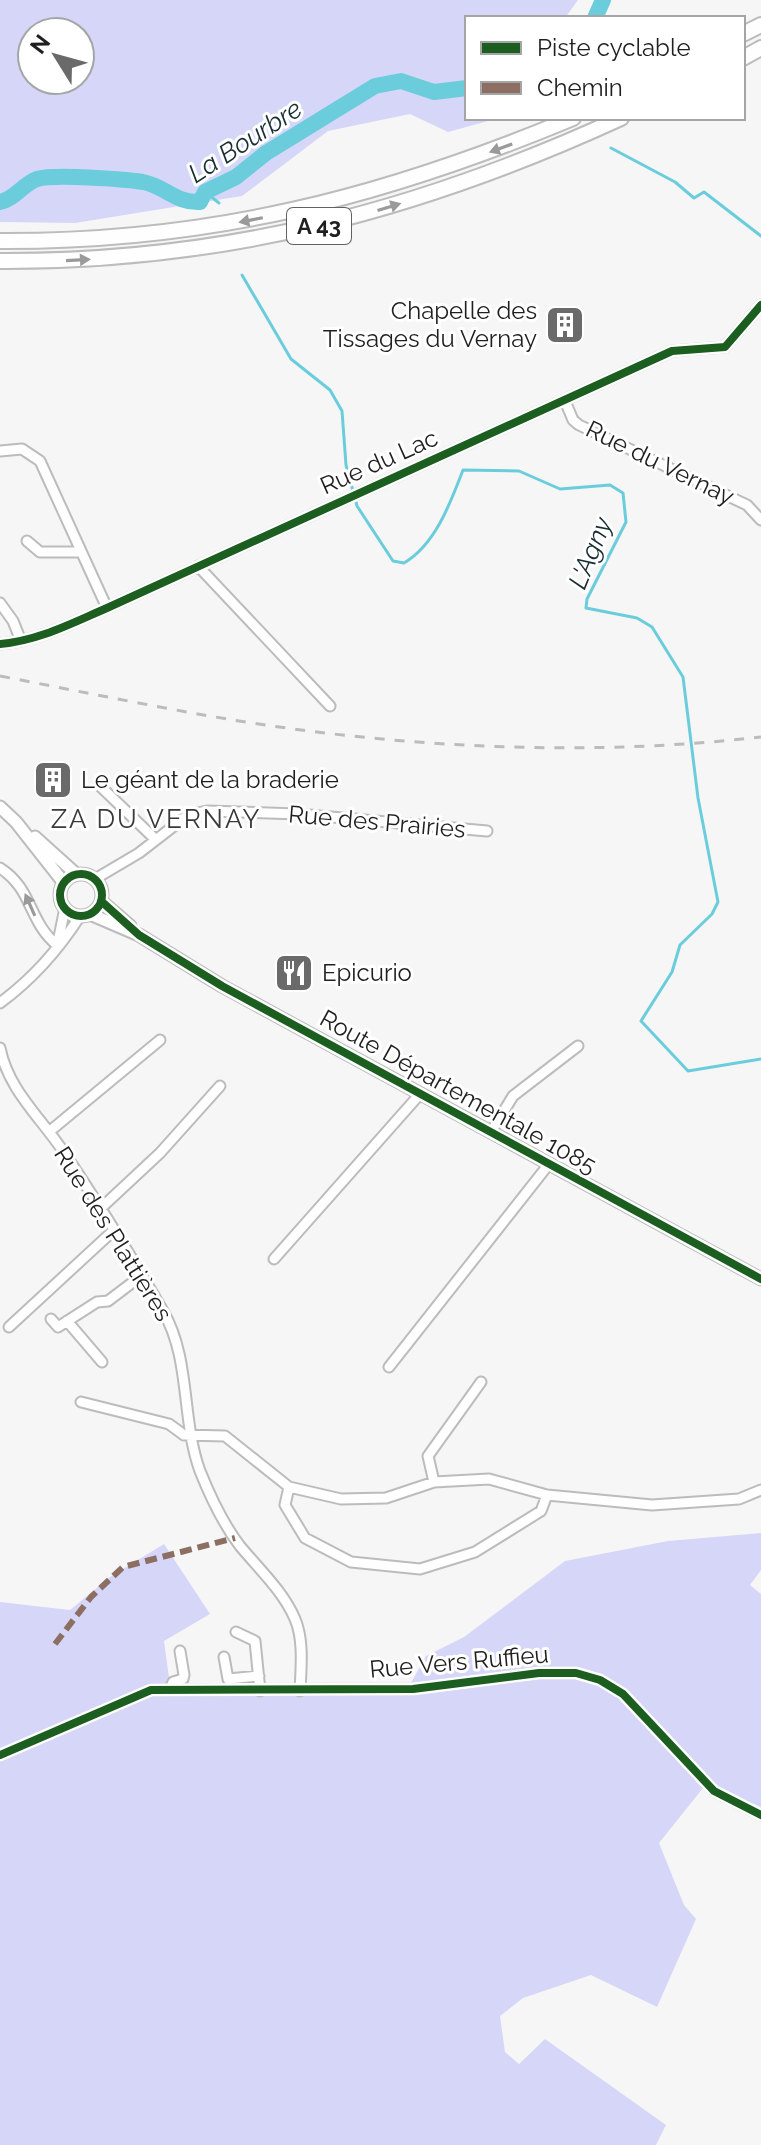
<svg xmlns="http://www.w3.org/2000/svg" width="761" height="2145" viewBox="0 0 761 2145" font-family="Raleway,sans-serif">
<rect width="100%" height="100%" fill="#f6f6f7"/>
<!-- green -->
<path fill="#d6d7f8" fill-rule="evenodd" d="M0,0H578L565,18H467V118H499L448,132L410,114L328,131L242,196L75,223L0,222ZM32,32H80V80H32Z
M761,1533V1570L750,1585L761,1594V1807L716,1787L656,1735L703,1788L659,1843L684,1905L696,1919L657,2007L591,1975L523,1998L500,2016L505,2052L519,2064L545,2039L666,2125L656,2145H0V1602L70,1610L110,1577L164,1544L210,1614L164,1641L170,1685L167,1689L407,1690L426,1656L464,1637L565,1561L668,1541Z"/>
<g fill="none" stroke-linecap="round" stroke-linejoin="round">
<!-- stream -->
<path stroke="#6bcddc" stroke-width="3" d="M453,88L467,94
M611,148L675,182L694,198L704,192L761,236
M205,192L219,203
M242,275L291,359L330,390L342,411L346,465L357,506L393,561L404,563C435,545 450,504 463,470L519,471L560,489L610,485L623,493L626,522L587,599L586,608L637,618L652,627L683,677L698,798L718,902L712,914L680,945L672,972L641,1021L688,1071L761,1059"/>
<!-- river -->
<path stroke="#6bcddc" stroke-width="16" d="M595,18L603,0
M0,202C15,199 23,184 37,179C54,174 123,179 143,182C165,186 175,203 200,202L205,192L236,177L266,153L375,86L401,81L434,92L467,88"/>
<!-- minor casing -->
<g stroke="#bcbcbd" stroke-width="13">
<path id="minor" d="M565,401L573,420L579,425L747,505L761,520
M0,451L22,449L40,461L107,608
M27,541L40,552H80
M198,566L330,706
M0,603L13,621L21,641
M0,644C38,641 72,623 107,608L672,351L725,347L761,305
M99,785L155,839
M0,868C33,889 28,921 57,945
M95,879L139,853L188,815L207,811L298,814L487,831
M58,942L65,908
M0,1003C31,980 59,949 80,916
M0,1048C8,1089 40,1117 63,1151C98,1203 132,1257 163,1311C191,1359 181,1419 200,1471C210,1496 223,1524 240,1546C259,1569 283,1591 295,1619C304,1640 301,1668 300,1691
M50,1131L160,1040
M491,1132L513,1096L578,1046
M100,1209L160,1153L220,1086
M274,1259L420,1094
M51,1319L58,1327L97,1302L108,1301L141,1276
M67,1321L102,1362
M9,1327L113,1231
M389,1367L549,1164
M81,1402L169,1424L184,1435L225,1436L289,1487L341,1499L386,1498L434,1482L489,1479L547,1495L652,1505L739,1499L761,1490
M434,1482L428,1456L481,1382
M289,1487L285,1505L305,1538L351,1562L420,1569L475,1552L541,1511L547,1495
M236,1632L255,1641L260,1691
M224,1657L228,1679L259,1676
M170,1689L173,1682L183,1679L184,1675L180,1651
M0,1755L151,1690L413,1689L539,1673H576L600,1680L623,1694L714,1791L761,1815"/>
</g>
<!-- major casing -->
<g stroke="#bcbcbd" stroke-width="15">
<path id="major" d="M0,807L16,822L64,883
M35,837L76,874
M60 895a21 21 0 1 1 42 0a21 21 0 1 1-42 0Z
M101,901L130,926
M90,914L139,935L222,986L761,1279"/>
</g>
<!-- highway casing -->
<g stroke="#bcbcbd" stroke-width="18">
<path id="highway" d="M743,34L761,25
M743,58L761,48
M0,241C209,242 381,198 573,118
M0,261C224,262 418,211 621,118"/>
</g>
<!-- minor -->
<use href="#minor" stroke="#fefefe" stroke-width="9"/>
<!-- major -->
<use href="#major" stroke="#fefefe" stroke-width="11"/>
<!-- highway -->
<use href="#highway" stroke="#fefefe" stroke-width="14"/>
<!-- rail -->
<path stroke="#bcbcbd" stroke-width="3" stroke-dasharray="10 10" stroke-linecap="butt" d="M0,676C78,691 155,707 233,720C406,748 587,757 761,737"/>
<!-- quiet -->
<path stroke="#8d6e63" stroke-width="6" stroke-dasharray="12 6" stroke-linecap="butt" d="M55,1644L91,1597L123,1567L235,1538"/>
<!-- cycleway casing -->
<g stroke="#fff" stroke-width="13">
<path id="cycleway" d="M0,644C38,641 72,623 107,608L672,351L725,347L761,305
M60 895a21 21 0 1 1 42 0a21 21 0 1 1-42 0Z
M101,901L139,935L222,986L761,1279
M0,1755L151,1690L413,1689L539,1673H576L600,1680L623,1694L714,1791L761,1815"/>
</g>
<!-- cycleway -->
<use href="#cycleway" stroke="#1b5e20" stroke-width="8"/>
</g>
<!-- one-way arrows -->
<defs><path id="oneway-solid" d="M-6-.8H1V-3.2L6.5 0L1 3.2V.8H-6Z" transform="scale(2)"/></defs>
<g fill="#9a9a9a">
<use href="#oneway-solid" transform="translate(501 148) rotate(160)"/>
<use href="#oneway-solid" transform="translate(389 207) rotate(-17)"/>
<use href="#oneway-solid" transform="translate(251 220) rotate(169)"/>
<use href="#oneway-solid" transform="translate(78 260) rotate(-3)"/>
<use href="#oneway-solid" transform="translate(30 905) rotate(-114)"/>
</g>
<!-- icons -->
<defs>
<g id="building-square" transform="scale(2)"><rect x="-9" y="-9" width="18" height="18" rx="4" fill="#6a6a6b" stroke="#fff"/><path d="M-4-6H4V6H1V3H-1V6H-4ZM-2.5-4.3h1.7v1.8h-1.7ZM.8-4.3h1.7v1.8H.8ZM-2.5-1h1.7V.8h-1.7ZM.8-1h1.7V.8H.8Z" fill="#fff"/></g>
<g id="restaurant-square" transform="scale(2)"><rect x="-9" y="-9" width="18" height="18" rx="4" fill="#6a6a6b" stroke="#fff"/><path d="M-5-6h1v4h1v-4h1v4h1v-4h1v5L-1.5 .5V6h-2V.5L-5-1ZM5-6V6H3V1.5H1.5Q1.5-4 5-6Z" fill="#fff"/></g>
</defs>
<g fill-rule="evenodd">
<use href="#building-square" x="565" y="325"/>
<use href="#building-square" x="53" y="780"/>
<use href="#restaurant-square" x="294" y="973"/>
</g>
<g text-anchor="middle" stroke-width="6" stroke-linejoin="round" paint-order="stroke">
<!-- shield labels -->
<rect fill="#fff" stroke="#626263" stroke-width="2" x="287" y="208" width="64" height="36" rx="6"/>
<g font-size="22" font-weight="bold" fill="#1f1f20">
<text x="319" y="234">A 43</text>
</g>
<!-- poi labels -->
<g font-size="24" fill="#1f1f20" stroke="#fff" text-anchor="start">
<text x="537" y="319" text-anchor="end">Chapelle des<tspan x="537" dy="28">Tissages du Vernay</tspan></text>
<text x="81" y="788">Le géant de la braderie</text>
<text x="322" y="981">Epicurio</text>
</g>
<!-- street labels -->
<g font-size="24" fill="#1f1f20" stroke="#fff">
<text transform="translate(379 462) rotate(-24)" y="8">Rue du Lac</text>
<text transform="translate(660 463) rotate(26)" y="8">Rue du Vernay</text>
<text transform="translate(377 822) rotate(5)" y="8">Rue des Prairies</text>
<text transform="translate(458 1092) rotate(29)" y="8">Route Départementale 1085</text>
<text transform="translate(113 1234) rotate(58)" y="8">Rue des Plattières</text>
<text transform="translate(459 1662) rotate(-5)" y="8">Rue Vers Ruffieu</text>
</g>
<!-- water labels -->
<g font-size="26" font-style="italic" fill="#182e32" stroke="#fff">
<text transform="translate(245 141) rotate(-33)" y="9">La Bourbre</text>
<text transform="translate(590 553) rotate(-68)" y="9">L'Agny</text>
</g>
<!-- neighbourhood labels -->
<g font-size="26" letter-spacing="2" fill="#3a3a3d" stroke="#fff">
<text x="156" y="828">ZA DU VERNAY</text>
</g>
</g>
<!-- legend -->
<rect x="465" y="16" width="280" height="104" fill="#ffffff" stroke="#a5a5a6" stroke-width="2"/>
<rect x="481" y="42" width="40" height="12" fill="#1b5e20" stroke="#a5a5a6" stroke-width="2"/>
<text x="537" y="56" font-size="24" fill="#1f1f20">Piste cyclable</text>
<rect x="481" y="82" width="40" height="12" fill="#8d6e63" stroke="#a5a5a6" stroke-width="2"/>
<text x="537" y="96" font-size="24" fill="#1f1f20">Chemin</text>
<!-- north arrow -->
<g transform="translate(56 56) rotate(307)"><circle r="38" fill="#ffffff" stroke="#a5a5a6" stroke-width="2"/>
<path d="M0-6L14 30L0 20L-14 30Z" fill="#6a6a6b"/>
<text y="-12" font-size="22" font-weight="bold" text-anchor="middle" fill="#1f1f20">N</text>
</g>
</svg>
